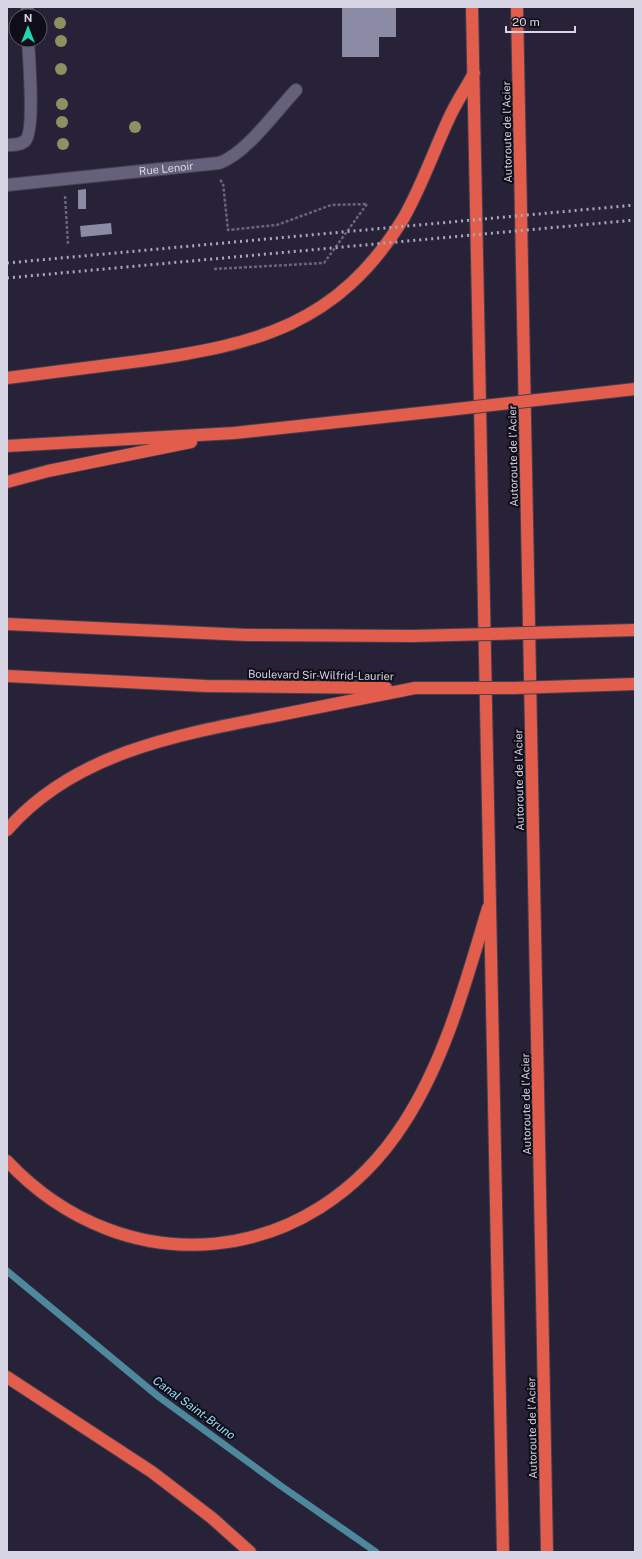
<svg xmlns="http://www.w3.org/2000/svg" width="642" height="1559" viewBox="0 0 642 1559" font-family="'Public Sans',sans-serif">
<rect width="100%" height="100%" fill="#272238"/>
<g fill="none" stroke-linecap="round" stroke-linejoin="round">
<!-- stream -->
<path stroke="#4e889d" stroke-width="7" d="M7,1271L159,1397L281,1486L376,1552"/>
</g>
<!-- building -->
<path fill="#8b8ba6" d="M342,7H396V37H379V57H342Z
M86,189V209H78V190Z
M111,223L112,234L81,237L80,226Z"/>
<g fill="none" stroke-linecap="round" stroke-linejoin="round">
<!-- service casing -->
<g stroke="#443f51" stroke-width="14">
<g id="service">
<path d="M27,7L28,16"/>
<path d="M7,145C13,145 20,145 25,141C35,132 29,57 28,40"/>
<path id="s1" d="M7,185L219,163C246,154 276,111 296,90"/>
</g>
</g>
<!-- motorway casing -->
<g stroke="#443f51" stroke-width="14">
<path id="motorway" d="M472,7L503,1552
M517,7L547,1552
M7,378C51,372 96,367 140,361C256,345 338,325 403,219C422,186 434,150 450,116C457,101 466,88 474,73
M7,446L234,433L439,411
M7,482L48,471L191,442
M7,624L247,635L413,636
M7,676L206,686L386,688
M7,830C73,754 175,735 269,717C318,707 366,698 415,688
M7,1161C126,1287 311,1268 404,1123C446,1058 466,981 488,908
M7,1377L152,1472L212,1518L250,1552"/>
</g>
<!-- path -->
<path stroke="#6a6679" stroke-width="2.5" stroke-dasharray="3 2" stroke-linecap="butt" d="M220,180L223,183L228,230L277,225L331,205L367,204
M65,196L68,244
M214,269L324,263L367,204"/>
<!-- service -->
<use href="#service" stroke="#66617a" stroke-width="12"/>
<!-- motorway -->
<use href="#motorway" stroke="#e25d4c" stroke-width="12"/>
<!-- rail -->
<path stroke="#aba7b8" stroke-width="3" stroke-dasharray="2 4" stroke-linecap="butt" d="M7,263L635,205
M7,278L635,220"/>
<!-- motorway-bridge casing -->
<g stroke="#443f51" stroke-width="14" stroke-linecap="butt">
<path id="motorway-bridge" d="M439,411L635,389
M413,636L635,630
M415,688H514L635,684"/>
</g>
<!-- motorway-bridge -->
<use href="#motorway-bridge" stroke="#e25d4c" stroke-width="12"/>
</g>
<!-- trees -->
<g fill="#8d915f">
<circle cx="60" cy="23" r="6"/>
<circle cx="61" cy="41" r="6"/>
<circle cx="61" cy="69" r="6"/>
<circle cx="62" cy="104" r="6"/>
<circle cx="62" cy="122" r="6"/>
<circle cx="135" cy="127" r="6"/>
<circle cx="63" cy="144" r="6"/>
</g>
<g text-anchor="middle" stroke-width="4" stroke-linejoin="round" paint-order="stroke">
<!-- street labels -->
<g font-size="11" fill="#d7d4e3" stroke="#0f0d17">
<text transform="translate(507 132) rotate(-91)" y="4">Autoroute de l'Acier</text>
<text dy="4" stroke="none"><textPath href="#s1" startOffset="160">Rue Lenoir</textPath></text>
<text transform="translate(513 456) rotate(-91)" y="4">Autoroute de l'Acier</text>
<text transform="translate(321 675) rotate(1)" y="4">Boulevard Sir-Wilfrid-Laurier</text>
<text transform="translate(519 780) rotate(-91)" y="4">Autoroute de l'Acier</text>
<text transform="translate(526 1104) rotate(-91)" y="4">Autoroute de l'Acier</text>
<text transform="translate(532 1428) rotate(-91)" y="4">Autoroute de l'Acier</text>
</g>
<!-- water labels -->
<g font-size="12" font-style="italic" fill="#95ddf7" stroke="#0f0d17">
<text transform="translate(194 1408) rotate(36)" y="4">Canal Saint-Bruno</text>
</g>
</g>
<!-- border -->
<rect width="642" height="1559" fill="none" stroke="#d7d4e3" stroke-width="16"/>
<!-- north arrow -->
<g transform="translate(28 28)"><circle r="19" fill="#0f0d17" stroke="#5f5d69"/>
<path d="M0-3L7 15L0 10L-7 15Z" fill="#20d5b0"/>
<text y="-6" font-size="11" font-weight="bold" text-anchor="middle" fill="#d7d4e3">N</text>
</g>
<!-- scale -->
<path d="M506 26v6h69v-6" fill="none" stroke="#d7d4e3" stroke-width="2"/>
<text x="512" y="26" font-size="12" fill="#d7d4e3" stroke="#0f0d17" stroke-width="3" paint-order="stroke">20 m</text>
</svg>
